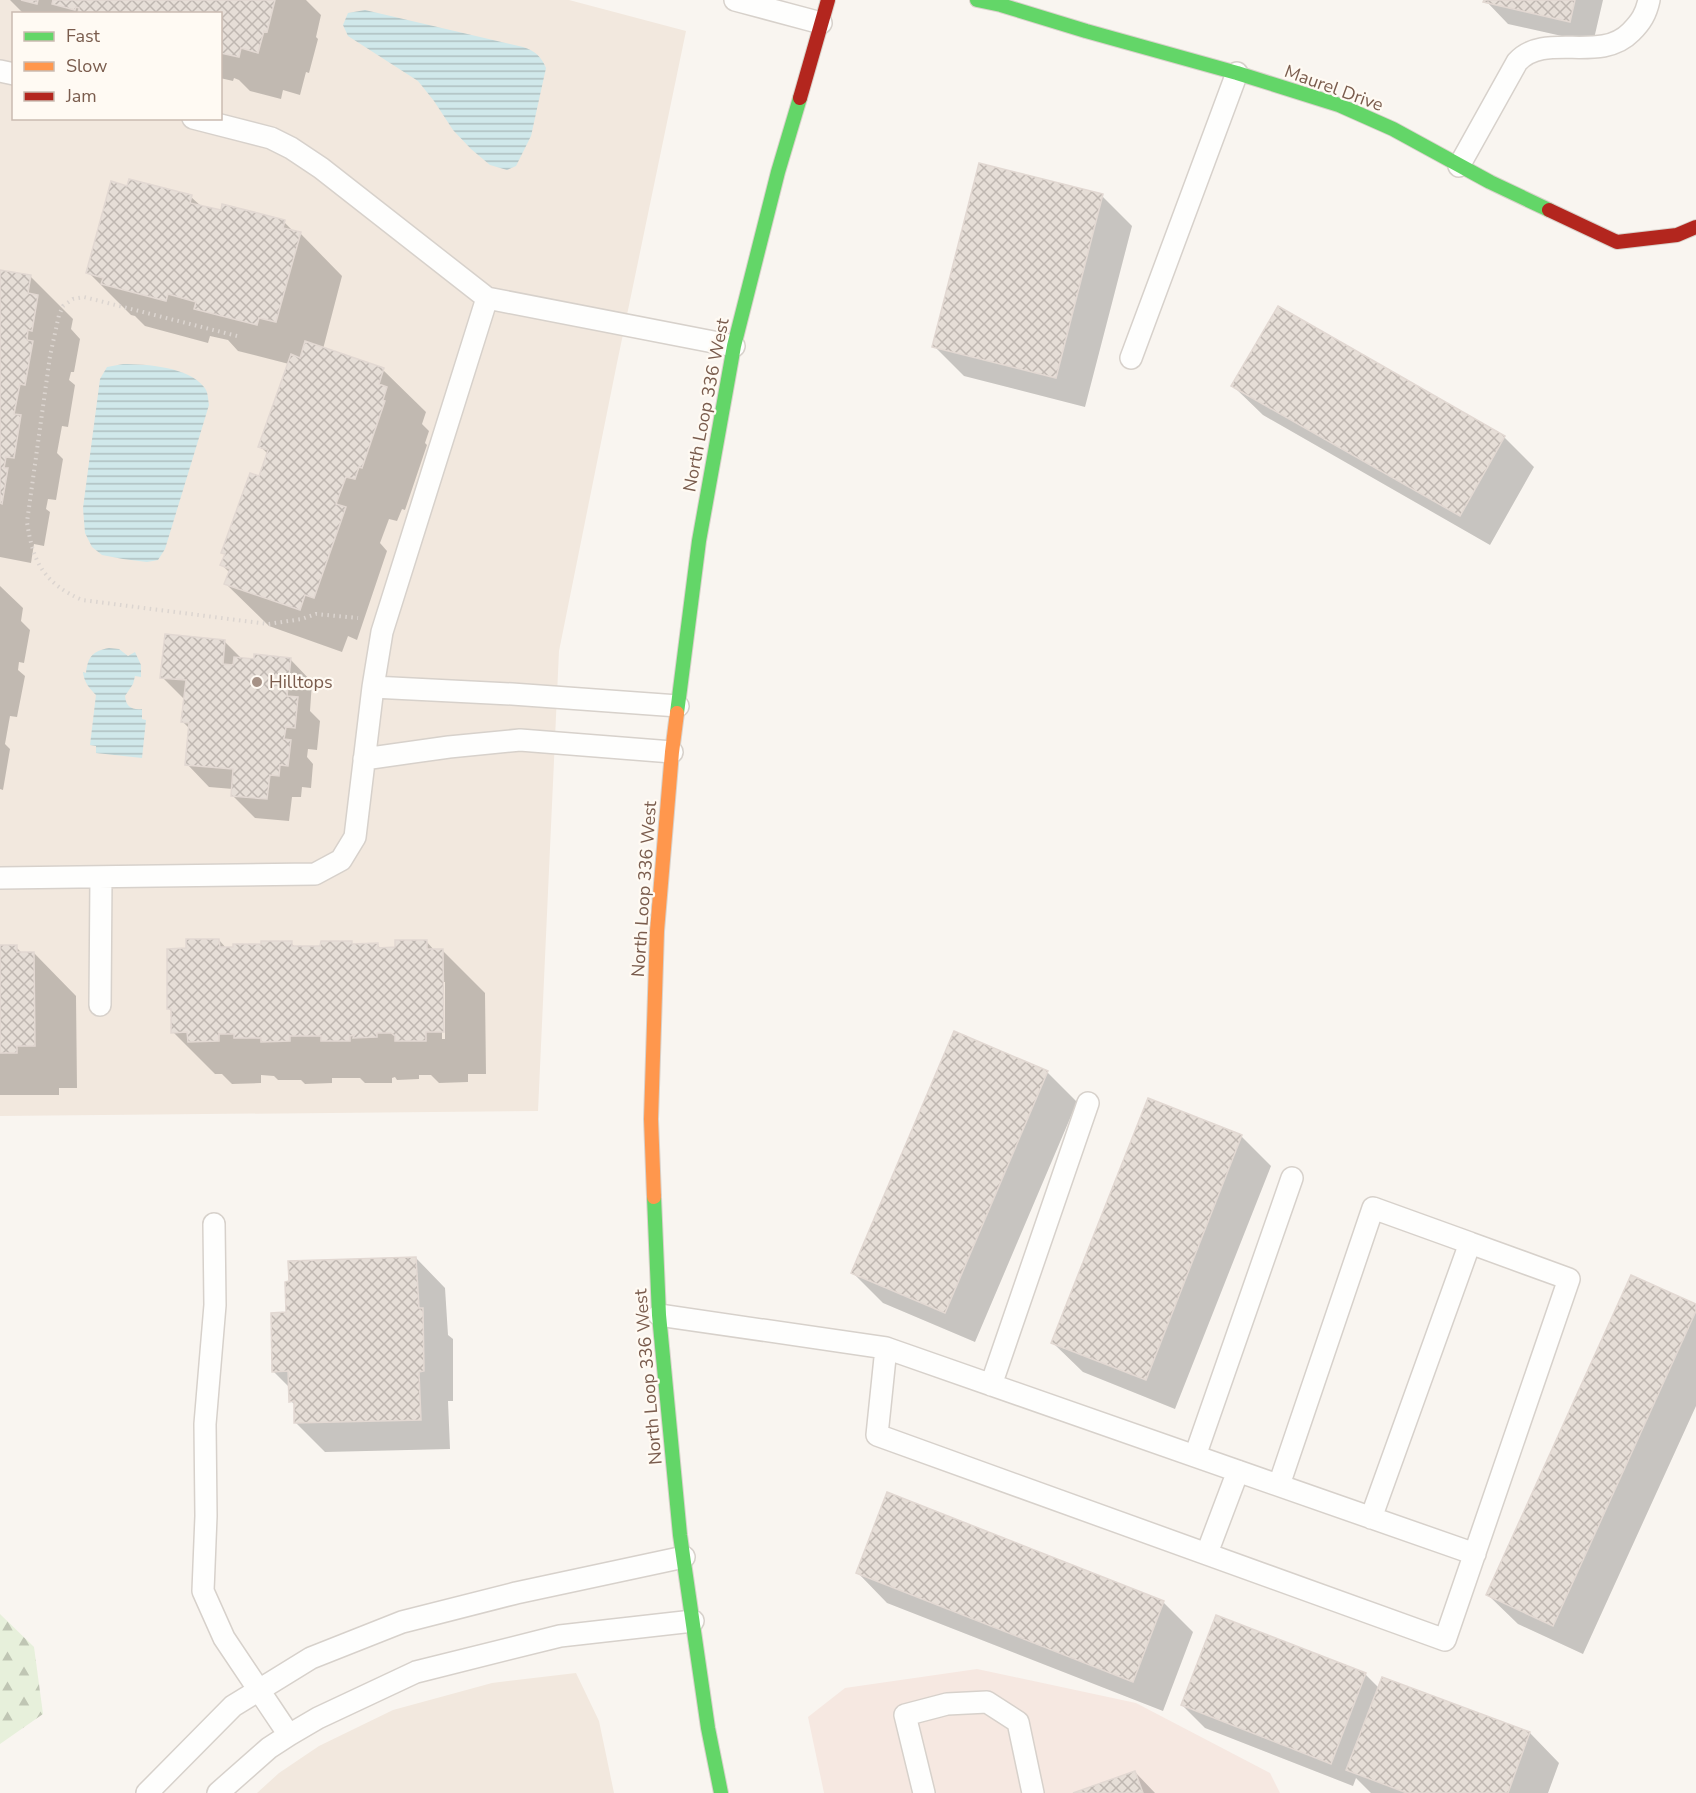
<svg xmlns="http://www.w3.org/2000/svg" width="1696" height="1793" viewBox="0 0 1696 1793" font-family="'Nunito Sans',sans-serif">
<defs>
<pattern id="forest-firs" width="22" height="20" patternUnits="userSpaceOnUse" patternTransform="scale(1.5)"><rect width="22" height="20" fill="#e7f0db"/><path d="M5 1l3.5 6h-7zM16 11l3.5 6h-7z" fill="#c0c6b4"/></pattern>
<pattern id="water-rules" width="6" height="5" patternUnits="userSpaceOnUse" patternTransform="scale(1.5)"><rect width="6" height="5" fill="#d0e8ea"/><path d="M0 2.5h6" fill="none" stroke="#aebfc0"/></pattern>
<pattern id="building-cross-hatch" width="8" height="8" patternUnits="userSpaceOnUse" patternTransform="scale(1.5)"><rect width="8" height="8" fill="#e6ded7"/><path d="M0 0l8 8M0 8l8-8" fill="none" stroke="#bfb7b1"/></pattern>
</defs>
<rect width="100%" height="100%" fill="#f9f5f0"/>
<!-- residential -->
<path fill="#f2e8de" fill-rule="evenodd" d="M0,0H569L686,31L617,363L559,651L538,1111L0,1116ZM14,14H220V118H14Z
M576,1673L599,1721L614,1793H257L279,1773L319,1746L393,1710L492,1683Z"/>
<!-- commercial -->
<path fill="#f6e8e1" d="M977,1669L1136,1703L1270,1773L1280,1793H824L808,1717L845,1688Z"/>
<!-- forest -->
<path fill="url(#forest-firs)" d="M0,1614L34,1647L43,1714L0,1744Z"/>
<!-- water -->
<path fill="url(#water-rules)" d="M365,10L523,47C535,51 541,56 546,68L531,136L516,166L507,170L490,165L471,149L453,130L434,101L418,81L348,36L343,25L348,13Z
M123,364C146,364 189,367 204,387C208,391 208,399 209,405L165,549L158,560L147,562L123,559L102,555L92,547L85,533L83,508L100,379L107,367Z
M109,648L119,649L128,656L135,652L141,665V677L135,676L133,684L125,696C126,707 132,710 142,709V719L146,720L142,758L96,753V746L90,745L96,695C89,688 84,682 83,672L86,673C88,656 93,651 109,648Z"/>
<!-- shadow -->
<path fill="#0003" fill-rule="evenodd" d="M10,0H306L321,15L316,37L318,39L309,73L306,72L300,95L283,90L281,99L250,91L239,80L234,78L233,81L220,78V14H24Z
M1485,0H1603L1593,43L1508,24Z
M128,187L191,197L202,207L284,222L294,232L300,233L342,276L323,349L383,370L426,412L422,424L429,431L425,443L427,445L405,510L402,509L397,521L389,519L380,543L387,551L357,640L348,636L342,652L269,626L226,584L230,573L222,565L226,555L223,553L259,478L268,454L260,446L289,364L238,351L228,340L210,336L208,343L145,326L135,316L131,315L88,272Z
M1102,196L1132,226L1085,407L964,376L934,346Z
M0,271L30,276L73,319L71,329L80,339L74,372H71L69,380L75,385L68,427L62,426L57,453L63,459L56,500L48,499L46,509L50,512L44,546L34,544L31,563L0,557Z
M1278,308L1504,437L1534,467L1490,545L1263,415L1233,386Z
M0,586L23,608L21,621L30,630L24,663L19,662L18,670L25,676L17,717L10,716L5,744L10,749L3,790L0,789Z
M224,641L242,659H290L312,682L310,711L320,721L317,750L308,749L307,757L313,764L311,788L302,787L301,797H292L289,821L255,818L232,795L233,789L209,787L187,764L190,729L183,722L185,700L162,677Z
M219,940L227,949L291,943L296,948L322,947L351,942L354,945H377L382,949H397L426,941L435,951H443L485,993L486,1074H468V1082L439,1083L431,1075H419V1079L397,1080L395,1077L392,1078V1083H365L360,1078H332V1083L305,1084L301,1080H278L274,1076L261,1075V1083L232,1084L222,1074H215L173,1032L172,1012L169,1009L187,950ZM442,982H445V1039H442Z
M0,947H16L23,954L34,953L76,996L77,1088H59V1095H0Z
M1047,1072L1077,1102L975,1342L883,1303L853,1273Z
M1241,1136L1271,1166L1175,1409L1083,1372L1053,1343Z
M416,1258L445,1288L448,1335L453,1339V1401H448L450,1449L325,1452L296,1423V1406L291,1401L290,1388L274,1372L288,1314Z
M1696,1306V1406L1583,1654L1518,1624L1488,1595Z
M888,1494L1164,1603L1193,1632L1163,1711L887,1603L858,1573Z
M1217,1617L1366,1675L1379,1688L1383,1679L1530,1733L1559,1763L1548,1793H1371L1356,1778L1353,1786L1205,1728L1182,1705Z
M1135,1772L1155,1793H1078Z"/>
<!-- building -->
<path fill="url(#building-cross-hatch)" stroke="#e2d8d2" stroke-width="1.5" d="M21,0H38L37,4Z
M52,0H275L267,32L264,31L258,53L241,48L239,57L220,53V14H80L78,13L79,8L76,7L75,10L52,4L53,0Z
M1484,0H1575L1570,22L1483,2Z
M979,163L1103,194L1056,378L932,347Z
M129,179L192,195L190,203L221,210L222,204L285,220L283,228L301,232L276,322L259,318L257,325L194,309L196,302L168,294L166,301L101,284L103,278L86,273L111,181L127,186Z
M0,270L31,275L28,293L38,295L32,331L28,330L27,340L33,341L25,385L20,384L14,414L21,415L14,458L6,457L4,468H8L2,504L0,503Z
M1278,306L1505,436L1460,516L1231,386Z
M305,341L384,368L379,384L387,387L383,400L385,401L362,468L359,467L355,479L346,477L336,504L346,507L314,598L305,595L300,610L224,584L230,569L220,565L225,554L221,553L250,473L259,476L268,450L258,447L291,354L300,358Z
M165,634L225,640L223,664L233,665L234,657L254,659V654L291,658L287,696L298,697L295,728L286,727L284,739L291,740L288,766L280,765L279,776L270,775L267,799L231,796L233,769L185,765L189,723L181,722L186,680L160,678Z
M186,939H219L220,947H233V944H261V941H292V946H320L321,941H352V944L378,943V948L395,947V940H427V949H443L444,1032H426V1041H395V1036L391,1033H377V1037L353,1038L354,1035L350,1036V1041H321V1036H290V1041L261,1042V1038H234V1034H219V1041L188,1042L187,1032L171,1033V1009H167V949L186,948Z
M0,945H17V952H34L35,1046H17V1053H0Z
M954,1031L1048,1071L945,1313L851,1273Z
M1148,1098L1242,1135L1146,1380L1051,1343Z
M416,1257L419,1308H423L424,1371L419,1372L421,1420L294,1423V1401L289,1402L288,1371L272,1372L271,1313L286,1312L285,1282L289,1281L288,1261Z
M1631,1275L1696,1304V1311L1553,1626L1486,1595Z
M887,1492L1164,1601L1133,1682L856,1573Z
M1216,1615L1366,1673L1331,1764L1181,1705Z
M1382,1677L1530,1732L1508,1793H1407L1346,1770Z
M1135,1771L1143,1793H1073Z"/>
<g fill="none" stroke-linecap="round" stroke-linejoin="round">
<!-- lane casing -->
<g stroke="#d7d1cb" stroke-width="24">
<path id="lane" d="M735,0L821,23
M0,71L14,74
M193,118L271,138L291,148L321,168L487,298L734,346
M1459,166L1517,62C1545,31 1600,64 1631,32C1641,22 1646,14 1649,0
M1131,358L1237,73
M373,687L512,694L678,706
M364,759L449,747L520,740L672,752
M0,878L315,874L341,860L355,837L373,687L382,632L487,298
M100,1005L101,877
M214,1224L215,1305L205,1424L206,1516L203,1591L224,1638L289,1735
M659,1315L886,1348L1475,1554
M886,1348L877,1435L1445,1640L1569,1279L1470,1243L1371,1518
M991,1385L1088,1103
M1195,1456L1292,1178
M1279,1485L1373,1208L1470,1243
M1207,1553L1238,1471
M147,1793L233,1706L311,1658L402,1622L516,1593L684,1557
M218,1793L269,1748L289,1735L318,1718L416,1672L560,1636L693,1621
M924,1793L905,1715L947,1704L987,1702L1018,1722L1033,1793"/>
</g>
<!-- fast casing -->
<g stroke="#d9d2cb" stroke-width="16">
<path id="fast" d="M977,0L1001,5L1086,31L1237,73L1339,105L1393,129L1490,182L1549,210
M677,713L699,541L734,346L778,172L800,98
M654,1197L659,1315L680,1535L708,1728L721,1793"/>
</g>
<!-- slow casing -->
<g stroke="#d9d2cb" stroke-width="16">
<path id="slow" d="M654,1197L651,1119L657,931L672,752L677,713"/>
</g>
<!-- jam casing -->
<g stroke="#d9d2cb" stroke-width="16">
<path id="jam" d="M800,98L828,0
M1549,210L1617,242L1677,235L1696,227"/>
</g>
<!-- path -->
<path stroke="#dcd5d0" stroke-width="4" stroke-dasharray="1.5 4.5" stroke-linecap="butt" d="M237,336L84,297L73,299L63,306L59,315L50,356L27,522C33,563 44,583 82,600L268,624L302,619L316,614L358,618"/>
<!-- lane -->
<use href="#lane" stroke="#fefefd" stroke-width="21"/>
<!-- fast -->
<use href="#fast" stroke="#63d668" stroke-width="14"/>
<!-- slow -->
<use href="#slow" stroke="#ff974d" stroke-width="14"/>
<!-- jam -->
<use href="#jam" stroke="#b3261e" stroke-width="14"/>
</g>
<!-- markers -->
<circle fill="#a69286" stroke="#fffaf3" stroke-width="2" cx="257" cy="682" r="6"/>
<g text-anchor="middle" stroke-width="4.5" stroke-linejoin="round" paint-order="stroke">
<!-- street labels -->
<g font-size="18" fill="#7a5c4d" stroke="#fffaf3">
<text transform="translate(1334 88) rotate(20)" y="6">Maurel Drive</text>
<text transform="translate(706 405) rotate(-79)" y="6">North Loop 336 West</text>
<text transform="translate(644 889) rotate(-86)" y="6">North Loop 336 West</text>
<text transform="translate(648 1377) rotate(-95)" y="6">North Loop 336 West</text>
</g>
<!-- poi labels -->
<g font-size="18" fill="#7a5c4d" stroke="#fffaf3" text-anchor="start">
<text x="269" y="688">Hilltops</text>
</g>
</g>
<!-- legend -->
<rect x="12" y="12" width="210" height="108" fill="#fffaf3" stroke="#cabbb1" stroke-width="1.5"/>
<rect x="24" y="32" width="30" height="9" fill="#63d668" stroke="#cabbb1" stroke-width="1.5"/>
<text x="66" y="42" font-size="18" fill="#7a5c4d">Fast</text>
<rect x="24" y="62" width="30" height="9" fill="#ff974d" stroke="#cabbb1" stroke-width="1.5"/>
<text x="66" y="72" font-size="18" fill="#7a5c4d">Slow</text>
<rect x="24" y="92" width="30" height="9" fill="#b3261e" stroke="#cabbb1" stroke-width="1.5"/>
<text x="66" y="102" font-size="18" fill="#7a5c4d">Jam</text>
</svg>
